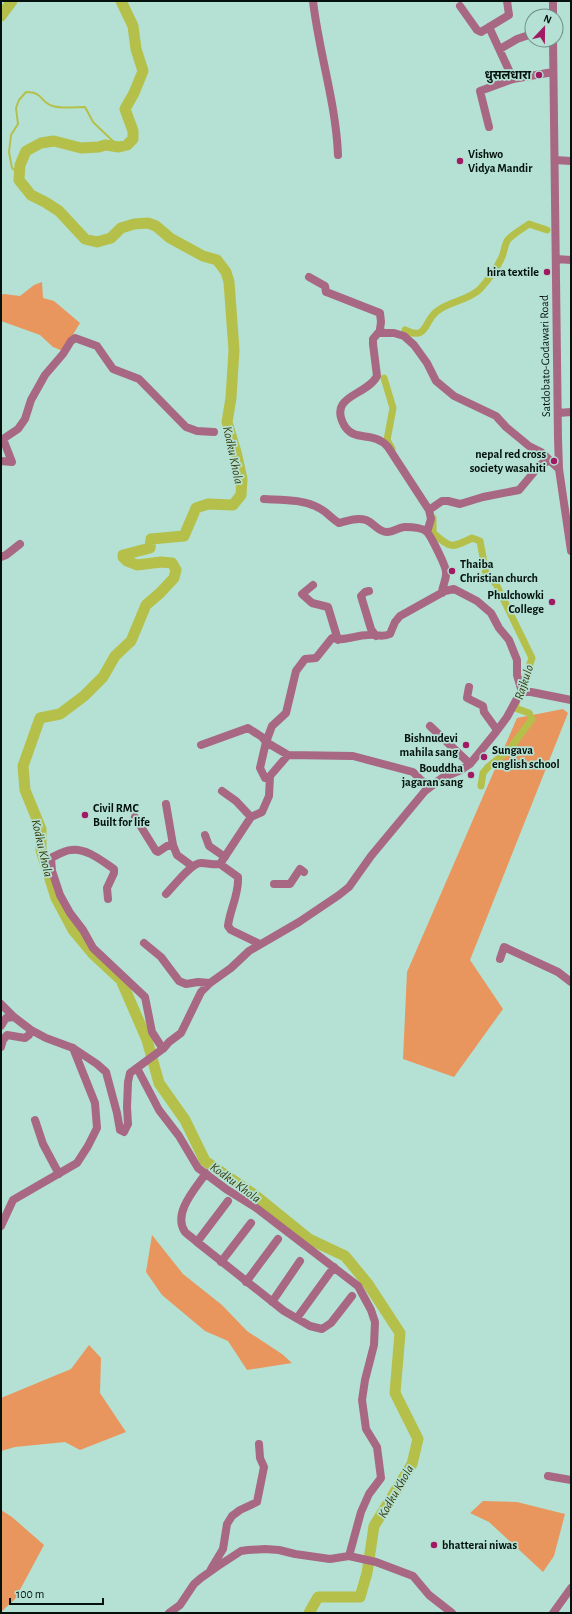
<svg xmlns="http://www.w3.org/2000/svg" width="572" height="1614" viewBox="0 0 572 1614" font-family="'Alegreya Sans','Noto Sans Devanagari',sans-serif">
<rect width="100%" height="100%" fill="#b4e1d3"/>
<!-- green -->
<path fill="#e9965e" d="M42,282L43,298L54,301L80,323L63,351L53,347L40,335L1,321V295L4,294L20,296L34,285Z
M563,709L568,713L470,960L503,1009L454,1077L403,1059L407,972L517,718Z
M152,1235L183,1274L222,1305L247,1331L282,1354L292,1363L247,1370L228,1341L205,1331L162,1295L146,1272Z
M89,1345L101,1358L100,1393L126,1432L80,1450L65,1442L15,1447L1,1451V1398L71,1369Z
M483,1501L517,1502L565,1514L554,1556L543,1572L489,1522L470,1513Z
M1,1510L12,1517L44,1545L15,1599L1,1612Z"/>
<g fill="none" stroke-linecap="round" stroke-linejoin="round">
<!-- stream -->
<path stroke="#b5c04a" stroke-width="2" d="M19,174L12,168L9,152L11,135L18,124L16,108L19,100L26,92C44,92 40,103 53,106C61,109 76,107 85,107L93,122L119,147"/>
<!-- canal -->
<path stroke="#b5c04a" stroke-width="7" d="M405,330C427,341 424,322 436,312C449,301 468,301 480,289C488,280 496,270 501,259C504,254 504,247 507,241C511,235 522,229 529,224L547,230
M384,378L393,408L387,440L392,449
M433,518V533C451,548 450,549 472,538L480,541L486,574L496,584L532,658L521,690
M481,786L483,773L488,767L509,750L532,719L529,713L515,708L517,700"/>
<!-- river -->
<path stroke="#b5c04a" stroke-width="11" d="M121,1L133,26L136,49L143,71L134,93L125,109L133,131V139L127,145L119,147L105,145L99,147L81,148L54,141L41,143L26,151L20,165L19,180L31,195L45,202L59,211L85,239L97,242L111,238L121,228L134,224L148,223L156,226L170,238L203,256L217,260L226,272L229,282L234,350L231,398L227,422L236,452L242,479L241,495L233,505L208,504L196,508L184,536L151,539L150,548L123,555V557L127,561L137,565L161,562L172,563L176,570L174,578L160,593L146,605L131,641L115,656L103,677L84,696L60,714L40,718L23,766L25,790L41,829V850L56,898L73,930L93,954L121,980L147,1040L159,1083L185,1120L205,1161L256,1196L309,1239L345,1256L368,1284L400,1333L395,1393L418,1439L412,1464L374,1526L367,1573L360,1597H318L309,1613
M1,16L12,1"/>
<!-- minor -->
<path stroke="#a86782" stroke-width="8" d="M313,1C319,53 336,103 338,155
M553,1V16
M460,6L477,30L481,32L509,15L507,1
M489,27L513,79
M553,40L558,438L559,469L571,551
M500,49L517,39L532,34
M489,127L480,91L513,79L553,72
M555,160L571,161
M556,259L571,260
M309,277L325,286L326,292L329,293L380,313L381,322L380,329L382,332
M558,413L571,412
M1,461L12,462L3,439L18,429L25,419L31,400L45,375L63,354L71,341L75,338L97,346L113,369L139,379L186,427L197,431L214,432
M264,499C283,500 303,499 319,508C327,512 331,518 339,523C348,521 357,517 366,520C374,523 378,532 387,532C394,532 399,527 405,527C411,527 420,527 426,531C430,534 446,566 446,572C447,580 442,585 442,593
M429,510L442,501H448L460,504L483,497L519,490L540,465L545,462L552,461
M427,532L431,519L429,510L388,447C373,430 354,443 344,425C328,395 367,396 377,376L373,344V339L378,333H394L404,336L414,345L427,363L436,381L454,396L496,416L506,427L529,446L541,452L559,469
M1,557L6,555L20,544
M313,585L302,594L312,603L328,607L338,640
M369,591L365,592L361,596L371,629L376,636
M469,687L467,698L483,706L484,712L497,730
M430,726L470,764
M201,745L248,728L262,737L266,742L288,755
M270,776L265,778L260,768L266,742L272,726L286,713L296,671L305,659L316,658L332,638C345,642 355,635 368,635C376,634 382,638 390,634L395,622L400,616L445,591L454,589L477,601L491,613L499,628L509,640L517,660V675L522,692
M222,791L236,801L251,817
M166,804L173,845L177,855L192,866
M135,817L156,851L158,852L167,846L173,845
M205,835L209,846L225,857
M274,884H290L300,869L304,872
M166,894C174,886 191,863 201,863C208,863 213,865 220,864
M108,899L107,888L114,873V869C102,861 87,848 71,850C65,850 57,855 51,858L52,871L60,895L70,913L83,930L93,948L145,997L152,1032L163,1049
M144,943L161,957L179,981L186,984L198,982L210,983
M260,944L231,930L228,926C230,908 239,896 238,877L220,864L251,817L262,812L269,796L270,776L288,755L353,756L413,772L422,781L431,785
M500,959L504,947L558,972L571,982
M1,1004L14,1017
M1,1026L6,1018L14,1017L31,1030L46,1038L73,1048L97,1064L106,1072L117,1113L120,1130L124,1132L128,1124L127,1107L128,1082L130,1073L164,1048L169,1042L181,1033L201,992L210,983L231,968L249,951L299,922L339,895L349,887L371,856L425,791L442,778L461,770L470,764L496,732L507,717L519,695L522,692H531L571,700
M1,1047L3,1040L7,1035L25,1038L29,1035L31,1030
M137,1068L159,1110L179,1136L198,1168L226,1189L255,1207L358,1286L371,1310L375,1322L374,1345L365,1380L362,1400L366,1429L377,1447L381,1478L369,1494L361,1512L349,1556
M35,1120L43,1144L59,1174
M206,1173C196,1188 172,1213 185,1232C188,1235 194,1239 197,1242L284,1311L310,1326L322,1329L331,1323L352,1296
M1,1226L13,1200L77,1163L88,1146L97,1128L95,1103L73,1048
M197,1242L228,1201
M221,1262L251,1223
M246,1282L278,1239
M272,1302L300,1261
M297,1318L334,1267
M548,1476L571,1480
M211,1569L223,1549L227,1524L232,1516L240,1510L257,1502L264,1467L260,1458L259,1444
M169,1613L180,1605L194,1584L201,1578L218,1566L241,1551L248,1550L265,1549L279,1550L295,1554L330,1559L349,1556L376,1562L413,1576L429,1595L452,1613
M553,1613L571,1588"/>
</g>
<!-- markers -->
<g fill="#a21963" stroke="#b4e1d3" stroke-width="1.5">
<circle cx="539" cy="75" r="4"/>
<circle cx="460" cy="161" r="4"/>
<circle cx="547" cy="272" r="4"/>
<circle cx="554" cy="461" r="4"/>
<circle cx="452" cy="571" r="4"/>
<circle cx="552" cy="602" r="4"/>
<circle cx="466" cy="745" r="4"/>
<circle cx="484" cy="757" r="4"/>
<circle cx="471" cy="775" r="4"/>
<circle cx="85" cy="815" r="4"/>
<circle cx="434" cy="1545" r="4"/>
</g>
<g text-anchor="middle" stroke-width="3.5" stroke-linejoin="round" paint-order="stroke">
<!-- poi labels -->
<g font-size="12" font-weight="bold" fill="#03120d" stroke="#b4e1d3" text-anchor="end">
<text x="531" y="79">धुसलधारा</text>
<text x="468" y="158" text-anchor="start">Vishwo<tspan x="468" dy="14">Vidya Mandir</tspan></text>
<text x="539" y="276">hira textile</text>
<text x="546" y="458">nepal red cross<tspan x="546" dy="14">society wasahiti</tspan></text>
<text x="460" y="568" text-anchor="start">Thaiba<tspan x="460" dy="14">Christian church</tspan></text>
<text x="544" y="599">Phulchowki<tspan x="544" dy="14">College</tspan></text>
<text x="458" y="742">Bishnudevi<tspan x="458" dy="14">mahila sang</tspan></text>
<text x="492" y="754" text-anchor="start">Sungava<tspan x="492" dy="14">english school</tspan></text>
<text x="463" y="772">Bouddha<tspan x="463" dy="14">jagaran sang</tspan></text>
<text x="93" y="812" text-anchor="start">Civil RMC<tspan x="93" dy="14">Built for life</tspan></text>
<text x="442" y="1549" text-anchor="start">bhatterai niwas</text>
</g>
<!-- street labels -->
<g font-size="12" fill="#03120d" stroke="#b4e1d3">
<text transform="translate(545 356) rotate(-91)" y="4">Satdobato-Godawari Road</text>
</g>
<!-- water labels -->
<g font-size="13" font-style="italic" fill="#383c0b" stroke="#b4e1d3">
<text transform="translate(234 455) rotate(78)" y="5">Kodku Khola</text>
<text transform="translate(523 682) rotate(-72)" y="5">Rajkulo</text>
<text transform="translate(43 848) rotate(77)" y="5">Kodku Khola</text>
<text transform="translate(236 1182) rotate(36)" y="5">Kodku Khola</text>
<text transform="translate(395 1491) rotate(-60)" y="5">Kodku Khola</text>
</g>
</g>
<!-- border -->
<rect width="572" height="1614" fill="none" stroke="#03120d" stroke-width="4"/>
<!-- north arrow -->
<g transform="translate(544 28) rotate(22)"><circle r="19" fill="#b4e1d3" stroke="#6d8e84"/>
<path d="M0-3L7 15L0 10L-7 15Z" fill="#a21963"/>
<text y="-6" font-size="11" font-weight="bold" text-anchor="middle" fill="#03120d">N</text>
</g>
<!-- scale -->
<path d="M10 1598v6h93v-6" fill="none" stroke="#03120d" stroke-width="2"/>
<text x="16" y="1598" font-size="12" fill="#03120d" stroke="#b4e1d3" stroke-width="3" paint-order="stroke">100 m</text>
</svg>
